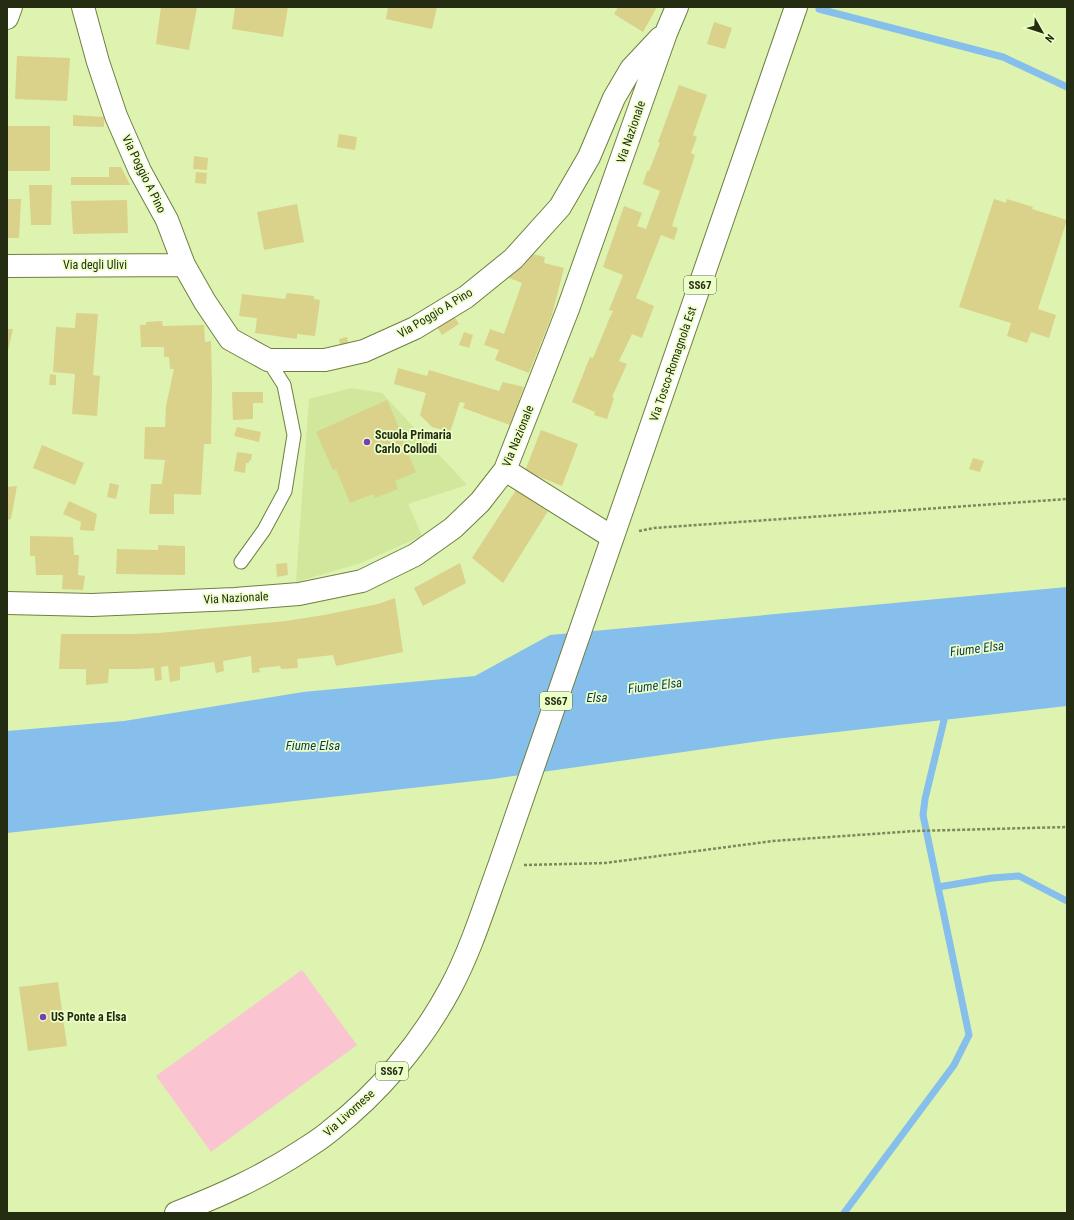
<svg xmlns="http://www.w3.org/2000/svg" width="1074" height="1220" viewBox="0 0 1074 1220" font-family="'Roboto Condensed',sans-serif">
<rect width="100%" height="100%" fill="#def3af"/>
<!-- built -->
<path fill="#d0e79c" d="M352,388L382,393L467,485L408,504L422,536L361,563L296,582L309,399Z"/>
<!-- green -->
<path fill="#fac4d1" d="M302,970L357,1045L211,1152L156,1076Z"/>
<!-- water -->
<path fill="#86bfeb" d="M1067,587V706L775,739L493,779L7,833V731L124,721L303,692L475,676L550,635Z"/>
<g fill="none" stroke-linecap="round" stroke-linejoin="round">
<!-- stream -->
<path stroke="#86bfeb" stroke-width="7" d="M819,9L1003,57L1067,87
M938,887L992,878L1019,876L1067,901
M844,1213L954,1065L969,1035L923,815L925,799L946,712"/>
</g>
<!-- building -->
<path fill="#dad18b" d="M161,7H197L189,50L156,44Z
M235,7H288L283,37L232,29Z
M388,7H437L432,29L386,19Z
M618,7H657L643,32L614,14Z
M714,22L732,28L725,49L707,44Z
M17,56L70,58L67,101L15,99Z
M679,85L707,95L693,135L697,137L691,153L695,155L672,226L678,228L674,240L661,235L636,298L654,306L642,338L632,334L619,361L627,364L612,397L614,398L607,419L594,415L595,412L572,402L590,357L593,358L610,317L613,311L609,310L623,275L603,267L624,206L642,213L637,226L646,229L660,191L643,184L647,171H649L660,143L658,142Z
M73,115L104,117V127L73,126Z
M7,126H50V171H7Z
M339,134L357,137L355,150L337,147Z
M194,156L208,158L207,170L193,169Z
M109,167H121L130,185H71V177H109Z
M196,172L207,173L206,184L195,183Z
M29,185H52L51,225H31Z
M7,199H21L19,238H7Z
M994,199L1006,203L1007,199L1033,207L1032,209L1067,220L1038,309L1056,315L1049,338L1031,332L1027,343L1007,336L1011,323L959,307Z
M127,200L128,233L73,234L71,201Z
M297,204L304,242L264,250L257,212Z
M528,253L545,257L544,263L564,268L552,315L529,373L495,360L499,350L484,345L490,329L504,334L522,283L504,276Z
M287,293L314,296V299L320,300L315,336L297,334V339L255,333L257,318L239,316L242,294L285,299Z
M76,313L98,314L93,375L100,376L97,416L72,414L75,374L53,372L56,327L75,328Z
M454,316L459,324L442,335L437,327Z
M162,321L163,326L204,325L205,342L211,341L212,384L211,444H204L201,495L174,494V514H149L151,484H162L165,460L144,459L145,427H165L166,406L174,369H170L169,357H164V347H141L140,325H146V322Z
M7,329H13L8,351H7Z
M464,332L473,335L469,348L459,345Z
M347,337L349,347L341,348L339,339Z
M398,368L427,376L429,370L499,391L503,382L524,387L510,425L463,408L465,403L460,402L450,432L432,427L420,415L426,393L394,384Z
M50,374L56,375V385H49Z
M232,392H263V403H253V419L233,420Z
M387,400L404,439L402,440L416,472L395,481L398,489L375,498L373,494L350,503L336,469L333,470L316,432Z
M237,427L261,432L259,442L234,436Z
M541,430L578,444L562,486L525,471Z
M42,445L84,463L75,485L33,468Z
M237,452L252,454L251,461L249,460V463H246L245,473L234,471Z
M973,458L984,461L980,472L969,469Z
M110,483L119,485L116,499L107,497Z
M17,486L11,519L7,520V487Z
M516,490L548,511L503,583L472,558Z
M69,501L97,514L94,531L80,530L81,522L63,514Z
M30,536L73,537L74,555H79L78,575L85,576L83,590L62,589L63,575H36L35,556H30Z
M158,545L185,546V575L116,574L117,549L158,550Z
M287,563L288,575L277,577L276,564Z
M460,563L466,583L423,606L414,588Z
M395,598L403,652L336,666L333,655L297,659L298,668L281,669L280,666L259,668L260,672L252,673L251,656L223,661L224,671L216,673L214,662L180,667V680L170,682L168,666L161,667L162,680L155,681L154,668L135,669H109L108,683L86,685V669H59L61,634H134L159,633L286,621L324,615L378,604Z
M58,982L67,1046L28,1051L19,987Z"/>
<g fill="none" stroke-linecap="round" stroke-linejoin="round">
<!-- lane casing -->
<g stroke="#6e8041" stroke-width="15">
<path id="lane" d="M241,562L264,530L285,491L294,435L284,385L268,360"/>
</g>
<!-- street casing -->
<g stroke="#6e8041" stroke-width="24">
<path id="street" d="M83,7L98,62L116,116L140,171L167,220L184,265L205,302L230,339L268,360H325L364,351L415,328L466,297L513,259L560,207L589,157L614,98L631,69L660,38
M7,18L11,7
M7,266L184,265
M505,470L612,537
M7,603L92,605L235,599L299,594L362,581L415,555L453,528L480,502L505,470L568,309L666,33L677,7"/>
</g>
<!-- primary casing -->
<g stroke="#6e8041" stroke-width="24">
<path id="primary" d="M176,1213C222,1195 262,1177 303,1150C312,1144 322,1138 330,1131C379,1093 421,1043 450,989C471,950 484,907 499,866L796,7"/>
</g>
<!-- path -->
<path stroke="#7b895b" stroke-width="2.5" stroke-dasharray="3 2" stroke-linecap="butt" d="M639,531L654,528L1067,499
M524,865L605,863L773,841L915,831L1067,827"/>
<!-- lane -->
<use href="#lane" stroke="#fff" stroke-width="13"/>
<!-- street -->
<use href="#street" stroke="#fff" stroke-width="22"/>
<!-- primary -->
<use href="#primary" stroke="#fff" stroke-width="22"/>
</g>
<!-- markers -->
<g fill="#783fb5" stroke="#edffc8" stroke-width="1.5">
<circle cx="367" cy="442" r="4"/>
<circle cx="43" cy="1017" r="4"/>
</g>
<g text-anchor="middle" stroke-width="3.5" stroke-linejoin="round" paint-order="stroke">
<!-- shield labels -->
<g fill="#edffc8" stroke="#606b48" stroke-width="1">
<rect x="684" y="276" width="32" height="18" rx="3"/>
<rect x="540" y="692" width="32" height="18" rx="3"/>
<rect x="376" y="1062" width="32" height="18" rx="3"/>
</g>
<g font-size="11" font-weight="bold" fill="#242c11">
<text x="700" y="289">SS67</text>
<text x="556" y="705">SS67</text>
<text x="392" y="1075">SS67</text>
</g>
<!-- street labels -->
<g font-size="12" fill="#242c11" stroke="#edffc8">
<text transform="translate(631 132) rotate(-71)" y="4">Via Nazionale</text>
<text transform="translate(144 174) rotate(64)" y="4">Via Poggio A Pino</text>
<text x="95" y="269">Via degli Ulivi</text>
<text transform="translate(435 313) rotate(-31)" y="4">Via Poggio A Pino</text>
<text transform="translate(673 364) rotate(-71)" y="4">Via Tosco-Romagnola Est</text>
<text transform="translate(518 436) rotate(-68)" y="4">Via Nazionale</text>
<text transform="translate(236 598) rotate(-3)" y="4">Via Nazionale</text>
<text transform="translate(349 1113) rotate(-42)" y="4">Via Livornese</text>
</g>
<!-- poi labels -->
<g font-size="12" font-weight="bold" fill="#242c11" stroke="#edffc8" text-anchor="start">
<text x="375" y="439">Scuola Primaria<tspan x="375" dy="14">Carlo Collodi</tspan></text>
<text x="51" y="1021">US Ponte a Elsa</text>
</g>
<!-- water labels -->
<g font-size="13" font-style="italic" fill="#0c3956" stroke="#edffc8">
<text transform="translate(977 648) rotate(-7)" y="5">Fiume Elsa</text>
<text transform="translate(655 685) rotate(-7)" y="5">Fiume Elsa</text>
<text x="597" y="702">Elsa</text>
<text x="313" y="750">Fiume Elsa</text>
</g>
</g>
<!-- border -->
<rect width="1074" height="1220" fill="none" stroke="#242c11" stroke-width="16"/>
<!-- north arrow -->
<g transform="translate(1042 32) rotate(129)" stroke="#edffc8" stroke-width="3" paint-order="stroke">
<path d="M0-3L7 15L0 10L-7 15Z" fill="#242c11"/>
<text y="-6" font-size="11" font-weight="bold" text-anchor="middle" fill="#242c11">N</text>
</g>
</svg>
